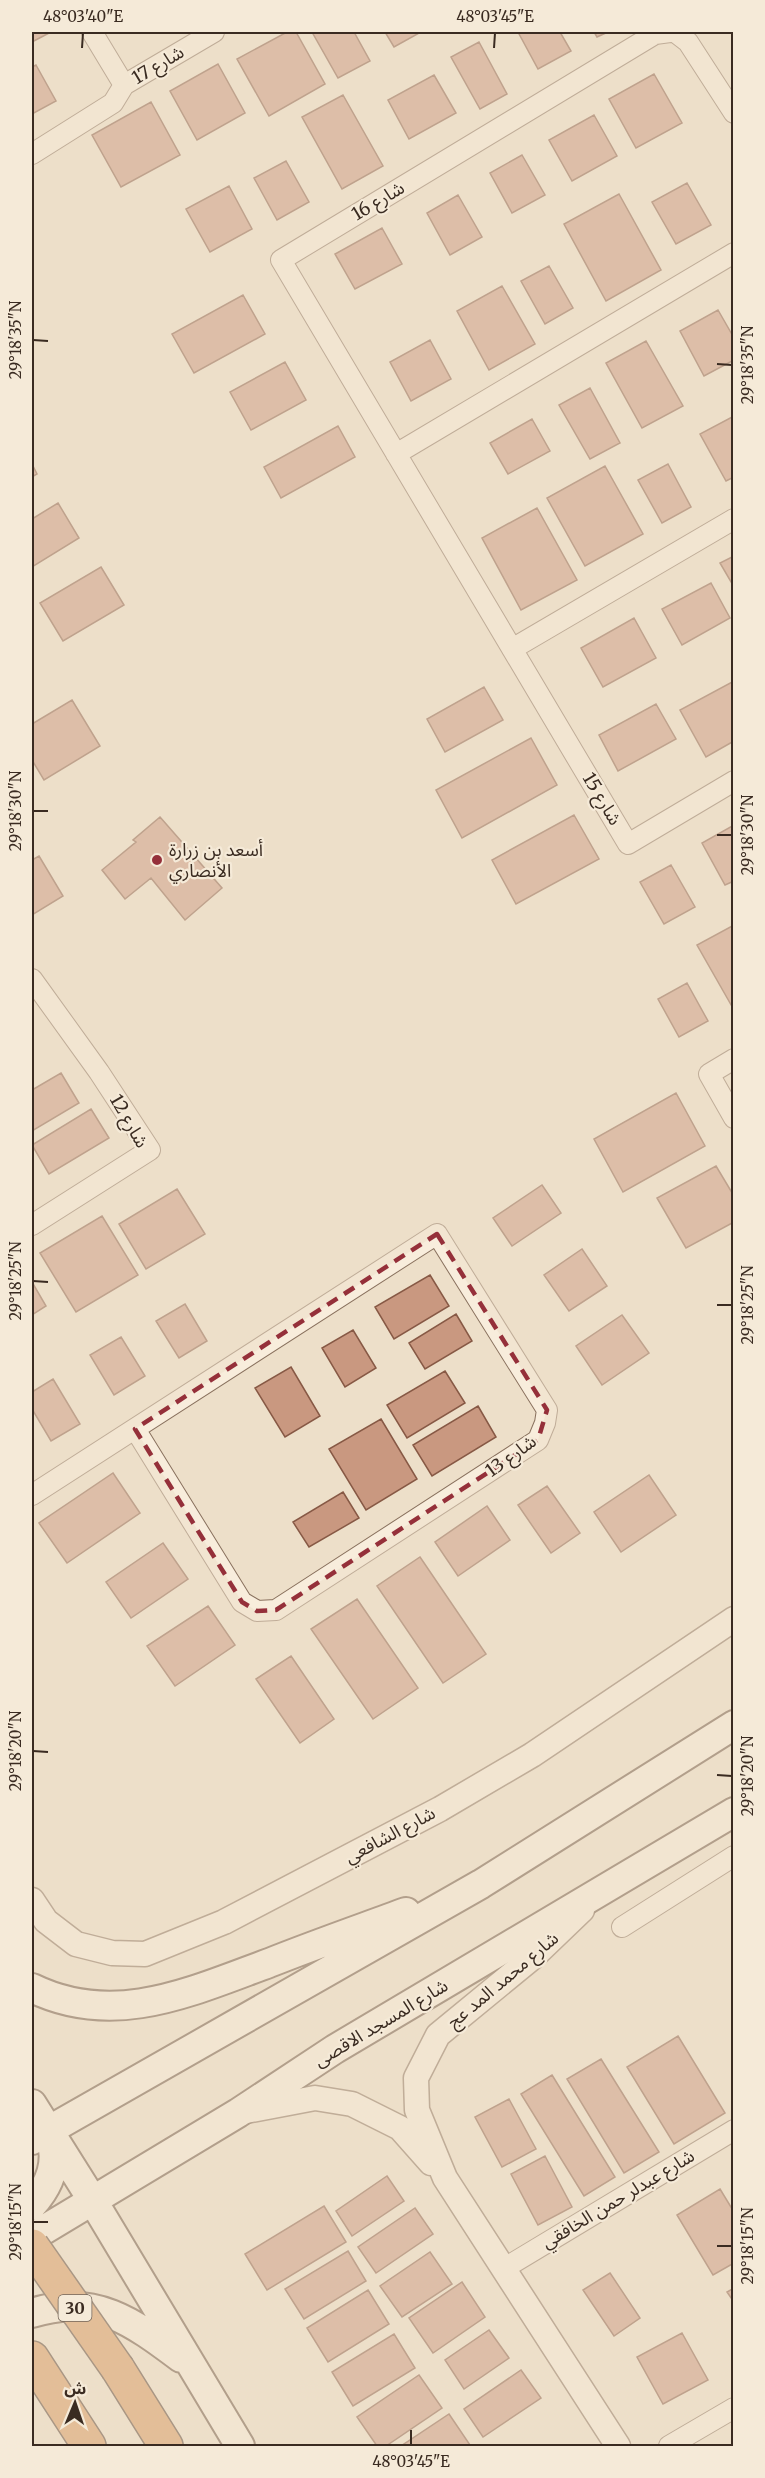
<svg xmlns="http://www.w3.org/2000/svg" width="765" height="2478" viewBox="0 0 765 2478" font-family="Merriweather,'Noto Sans Arabic',serif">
<rect width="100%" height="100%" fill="#eddfc9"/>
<!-- building -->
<path fill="#c99880" stroke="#875945" stroke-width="1.5" d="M32,32H51L32,42Z
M287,32H296L325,84L269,116L237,59Z
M312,32H354L370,61L338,78Z
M385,32H421L394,47Z
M518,32H560L571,51L538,69Z
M594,32H608L597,37Z
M479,42L507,94L480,109L451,57Z
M218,64L245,113L197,140L170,91Z
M36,65L56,101L32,114V67Z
M654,74L682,123L636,148L609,99Z
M434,75L456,113L409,139L388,100Z
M343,95L383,166L342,189L302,117Z
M151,102L180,155L121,187L92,135Z
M594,115L617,156L572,181L549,140Z
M522,155L545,195L512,213L490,173Z
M286,161L309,202L277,220L254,178Z
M687,183L711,225L676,244L652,202Z
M229,186L252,229L210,252L186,209Z
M619,194L661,270L606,301L564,224Z
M458,195L482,237L450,255L427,213Z
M382,228L402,264L355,289L335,254Z
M549,266L573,308L545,324L521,281Z
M502,286L535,344L489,370L457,311Z
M243,295L265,334L194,373L172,334Z
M718,310L734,338V360L704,376L680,331Z
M430,340L451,379L411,401L390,362Z
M646,341L683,406L642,428L606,363Z
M285,362L306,400L251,430L230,392Z
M590,388L620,443L590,459L559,405Z
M734,416V477L726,481L700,434Z
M532,419L550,451L508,474L490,443Z
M338,426L355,457L281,498L264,467Z
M32,464L37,474L32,477Z
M668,464L691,507L662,523L638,480Z
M605,466L643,534L585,566L547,498Z
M58,503L79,538L32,567V519Z
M537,508L577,580L521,610L482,538Z
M734,556V587L720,563Z
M101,567L124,605L63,641L40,603Z
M711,583L730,618L682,645L662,609Z
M634,618L656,658L603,687L581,648Z
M734,681V741L706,757L680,710Z
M484,687L503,720L445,752L427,719Z
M72,700L100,746L44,780L32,760V724Z
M656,704L676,739L618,771L599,735Z
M531,738L557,785L462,838L436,790Z
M574,815L599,859L516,904L492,860Z
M160,817L222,888L185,920L151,878L125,899L102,870L136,842L133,840Z
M734,825V881L725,885L702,843Z
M39,856L63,896L32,915V860Z
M671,865L695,907L664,924L640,882Z
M734,925V1010L697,945Z
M687,983L708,1021L679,1037L658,999Z
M61,1073L79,1103L32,1131V1090Z
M676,1093L705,1146L623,1192L594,1139Z
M91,1109L109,1138L49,1174L32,1145Z
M716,1166L734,1196V1222L686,1248L657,1198Z
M542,1185L561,1213L512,1246L493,1218Z
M177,1189L205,1234L146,1269L119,1224Z
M102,1216L138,1275L76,1312L40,1253Z
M582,1249L607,1286L569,1311L544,1275Z
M430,1275L449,1306L394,1339L375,1307Z
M32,1282L46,1306L32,1315Z
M185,1304L207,1341L179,1358L156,1321Z
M456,1314L472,1341L425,1369L409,1343Z
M622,1315L649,1353L602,1385L576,1346Z
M353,1330L376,1368L345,1387L322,1348Z
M121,1337L145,1376L114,1395L90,1355Z
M291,1367L320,1416L285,1437L255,1388Z
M445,1371L465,1403L407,1438L387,1405Z
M53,1379L80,1424L51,1441L32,1409V1392Z
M478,1406L496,1437L432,1476L413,1445Z
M381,1419L417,1479L366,1510L329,1449Z
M113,1473L140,1513L67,1563L39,1523Z
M649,1475L676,1515L621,1552L594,1512Z
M547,1486L580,1533L551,1553L518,1505Z
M343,1492L359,1518L309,1547L293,1522Z
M487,1506L510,1540L458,1576L435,1542Z
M163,1543L188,1579L131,1618L106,1582Z
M420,1557L486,1654L443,1683L377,1586Z
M357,1599L418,1688L373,1719L311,1629Z
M208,1606L235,1645L175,1686L147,1646Z
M291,1656L334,1719L300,1743L256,1679Z
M678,2036L725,2113L674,2144L627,2067Z
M601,2059L659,2152L624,2173L567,2079Z
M552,2075L615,2177L584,2196L521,2094Z
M509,2099L536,2149L502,2167L475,2117Z
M545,2156L572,2207L538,2225L511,2174Z
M387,2176L404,2201L352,2236L336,2211Z
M720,2189L734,2212V2263L713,2275L677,2215Z
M324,2206L346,2242L267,2290L245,2254Z
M415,2208L433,2234L376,2273L358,2247Z
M348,2251L366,2281L304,2319L285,2289Z
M430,2252L452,2284L402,2317L380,2286Z
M610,2273L640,2318L614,2336L583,2290Z
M462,2282L485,2317L433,2353L409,2318Z
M734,2288V2302L727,2292Z
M368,2290L389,2324L328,2362L307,2328Z
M489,2330L509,2358L464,2389L445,2360Z
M682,2333L708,2380L663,2404L637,2357Z
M394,2334L415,2368L353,2406L332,2372Z
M521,2370L541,2398L483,2437L464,2409Z
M419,2375L442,2408L386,2446H377L357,2417Z
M449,2414L470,2445L401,2446Z"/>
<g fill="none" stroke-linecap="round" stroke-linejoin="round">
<!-- minor casing -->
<g stroke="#89715e" stroke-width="22">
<path id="minor" d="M92,32L124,85
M670,32L655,34L281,260L628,844L734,781
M675,32L688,42L734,113
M124,85L214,32
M32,154L113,103L124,85
M396,454L734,253
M512,649L734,519
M32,979L99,1072L150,1150L32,1225
M734,1059L709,1074L734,1118
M32,1495L437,1234L547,1410L545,1423L538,1440L276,1610L257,1611L242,1602L135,1429
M622,1927L734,1856
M503,2269L734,2130
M669,2446L734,2408"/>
</g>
<!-- tertiary casing -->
<g stroke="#89715e" stroke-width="27">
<path id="tertiary" d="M32,1900L46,1921L76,1944L112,1953L145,1954L224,1922L440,1809L532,1755L734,1619
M582,1910L533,1957L438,2035L416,2078L417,2110L445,2178L618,2446
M246,2111L315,2098L352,2104L400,2128L431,2163"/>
</g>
<!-- secondary casing -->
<g stroke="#6b5241" stroke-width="32">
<path id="secondary" d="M32,1988C114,2028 190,1992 269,1963C314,1945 360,1929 406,1912
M32,2104L93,2201L240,2446
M32,2140L481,1884L734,1725
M32,2205C51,2184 59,2162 50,2134
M32,2237L238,2113L335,2049L734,1812
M32,2313C94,2293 133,2322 181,2358"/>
</g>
<!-- motorway casing -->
<g stroke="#574032" stroke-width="36">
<path id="motorway" d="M32,2358L89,2446
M118,2369L166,2446"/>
</g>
<!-- minor -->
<use href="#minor" stroke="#f8eddc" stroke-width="20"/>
<!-- tertiary -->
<use href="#tertiary" stroke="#f8eddc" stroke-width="24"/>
<!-- secondary -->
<use href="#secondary" stroke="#f8eddc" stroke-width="28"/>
<!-- motorway -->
<use href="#motorway" stroke="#d7985e" stroke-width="33"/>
<!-- motorway-bridge casing -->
<g stroke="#574032" stroke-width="36" stroke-linecap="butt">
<path id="motorway-bridge" d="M32,2246L118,2369"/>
</g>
<!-- motorway-bridge -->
<use href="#motorway-bridge" stroke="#d7985e" stroke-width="33"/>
</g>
<!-- marked area -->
<path d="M0 0H765V2478H0ZM437,1234L547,1410L538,1440L276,1610L257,1611L242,1602L135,1429Z" fill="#eddfc9" fill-opacity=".55" fill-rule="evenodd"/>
<path fill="none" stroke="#95303a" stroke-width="4.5" stroke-dasharray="12 8" stroke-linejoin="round" d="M437,1234L547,1410L538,1440L276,1610L257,1611L242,1602L135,1429Z"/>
<!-- ticks -->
<path fill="none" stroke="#3a2b21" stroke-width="2" d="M82,48L83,33M494,48L495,33M33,340L48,341M717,364L732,365M33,811H48M717,835H732M33,1281L48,1282M717,1305H732M33,1751L48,1752M717,1775L732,1776M33,2222H48M717,2246H732M411,2445V2430"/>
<!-- markers -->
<circle fill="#95303a" stroke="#f5ead8" stroke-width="2" cx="157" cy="860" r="6"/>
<g text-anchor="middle" stroke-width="4.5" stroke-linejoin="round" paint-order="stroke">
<!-- shield labels -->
<rect fill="#f5ead8" stroke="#726458" stroke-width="1.5" x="58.5" y="2295" width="33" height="26" rx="4.5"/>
<g font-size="16" font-weight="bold" fill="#3a2b21">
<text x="75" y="2314">30</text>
</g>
<!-- street labels -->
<g font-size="18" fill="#3a2b21" stroke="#f5ead8">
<text transform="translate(158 65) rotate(-31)" y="6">شارع 17</text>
<text transform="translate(378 201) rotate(-31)" y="6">شارع 16</text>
<text transform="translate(602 799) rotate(59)" y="6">شارع 15</text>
<text transform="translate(129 1121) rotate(60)" y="6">شارع 12</text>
<text transform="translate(511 1456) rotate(-36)" y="6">شارع 13</text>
<text transform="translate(390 1835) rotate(-28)" y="6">شارع الشافعي</text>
<text transform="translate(503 1980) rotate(-40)" y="6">شارع محمد المد عج</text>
<text transform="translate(381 2023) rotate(-31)" y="6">شارع المسجد الاقصى</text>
<text transform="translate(618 2199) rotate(-31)" y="6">شارع عبدلر حمن الخافقي</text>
</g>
<!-- poi labels -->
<g font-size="18" fill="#3a2b21" stroke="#f5ead8" text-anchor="start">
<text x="169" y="856">أسعد بن زرارة<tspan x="169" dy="21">الأنصاري</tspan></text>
</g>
</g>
<!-- border -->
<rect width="765" height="2478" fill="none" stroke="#f5ead8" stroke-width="66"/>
<!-- north arrow -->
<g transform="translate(75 2403) rotate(2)" stroke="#f5ead8" stroke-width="4.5" paint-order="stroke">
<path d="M0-4.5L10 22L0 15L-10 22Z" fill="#3a2b21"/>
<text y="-9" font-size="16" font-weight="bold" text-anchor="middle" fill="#3a2b21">ش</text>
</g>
<rect x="33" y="33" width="699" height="2412" fill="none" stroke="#3a2b21" stroke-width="2"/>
<g font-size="15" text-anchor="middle" fill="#3a2b21">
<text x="83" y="22">48°03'40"E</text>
<text x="495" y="22">48°03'45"E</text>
<text transform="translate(16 340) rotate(-90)" y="5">29°18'35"N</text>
<text transform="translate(748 365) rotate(-90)" y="5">29°18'35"N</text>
<text transform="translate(16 811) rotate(-90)" y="5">29°18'30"N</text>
<text transform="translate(748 835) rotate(-90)" y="5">29°18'30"N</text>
<text transform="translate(16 1281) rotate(-90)" y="5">29°18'25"N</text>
<text transform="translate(748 1305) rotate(-90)" y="5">29°18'25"N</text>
<text transform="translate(16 1751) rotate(-90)" y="5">29°18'20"N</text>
<text transform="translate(748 1776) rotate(-90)" y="5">29°18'20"N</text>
<text transform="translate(16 2222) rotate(-90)" y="5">29°18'15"N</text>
<text transform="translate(748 2246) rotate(-90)" y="5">29°18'15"N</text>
<text x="411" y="2467">48°03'45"E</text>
</g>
</svg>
